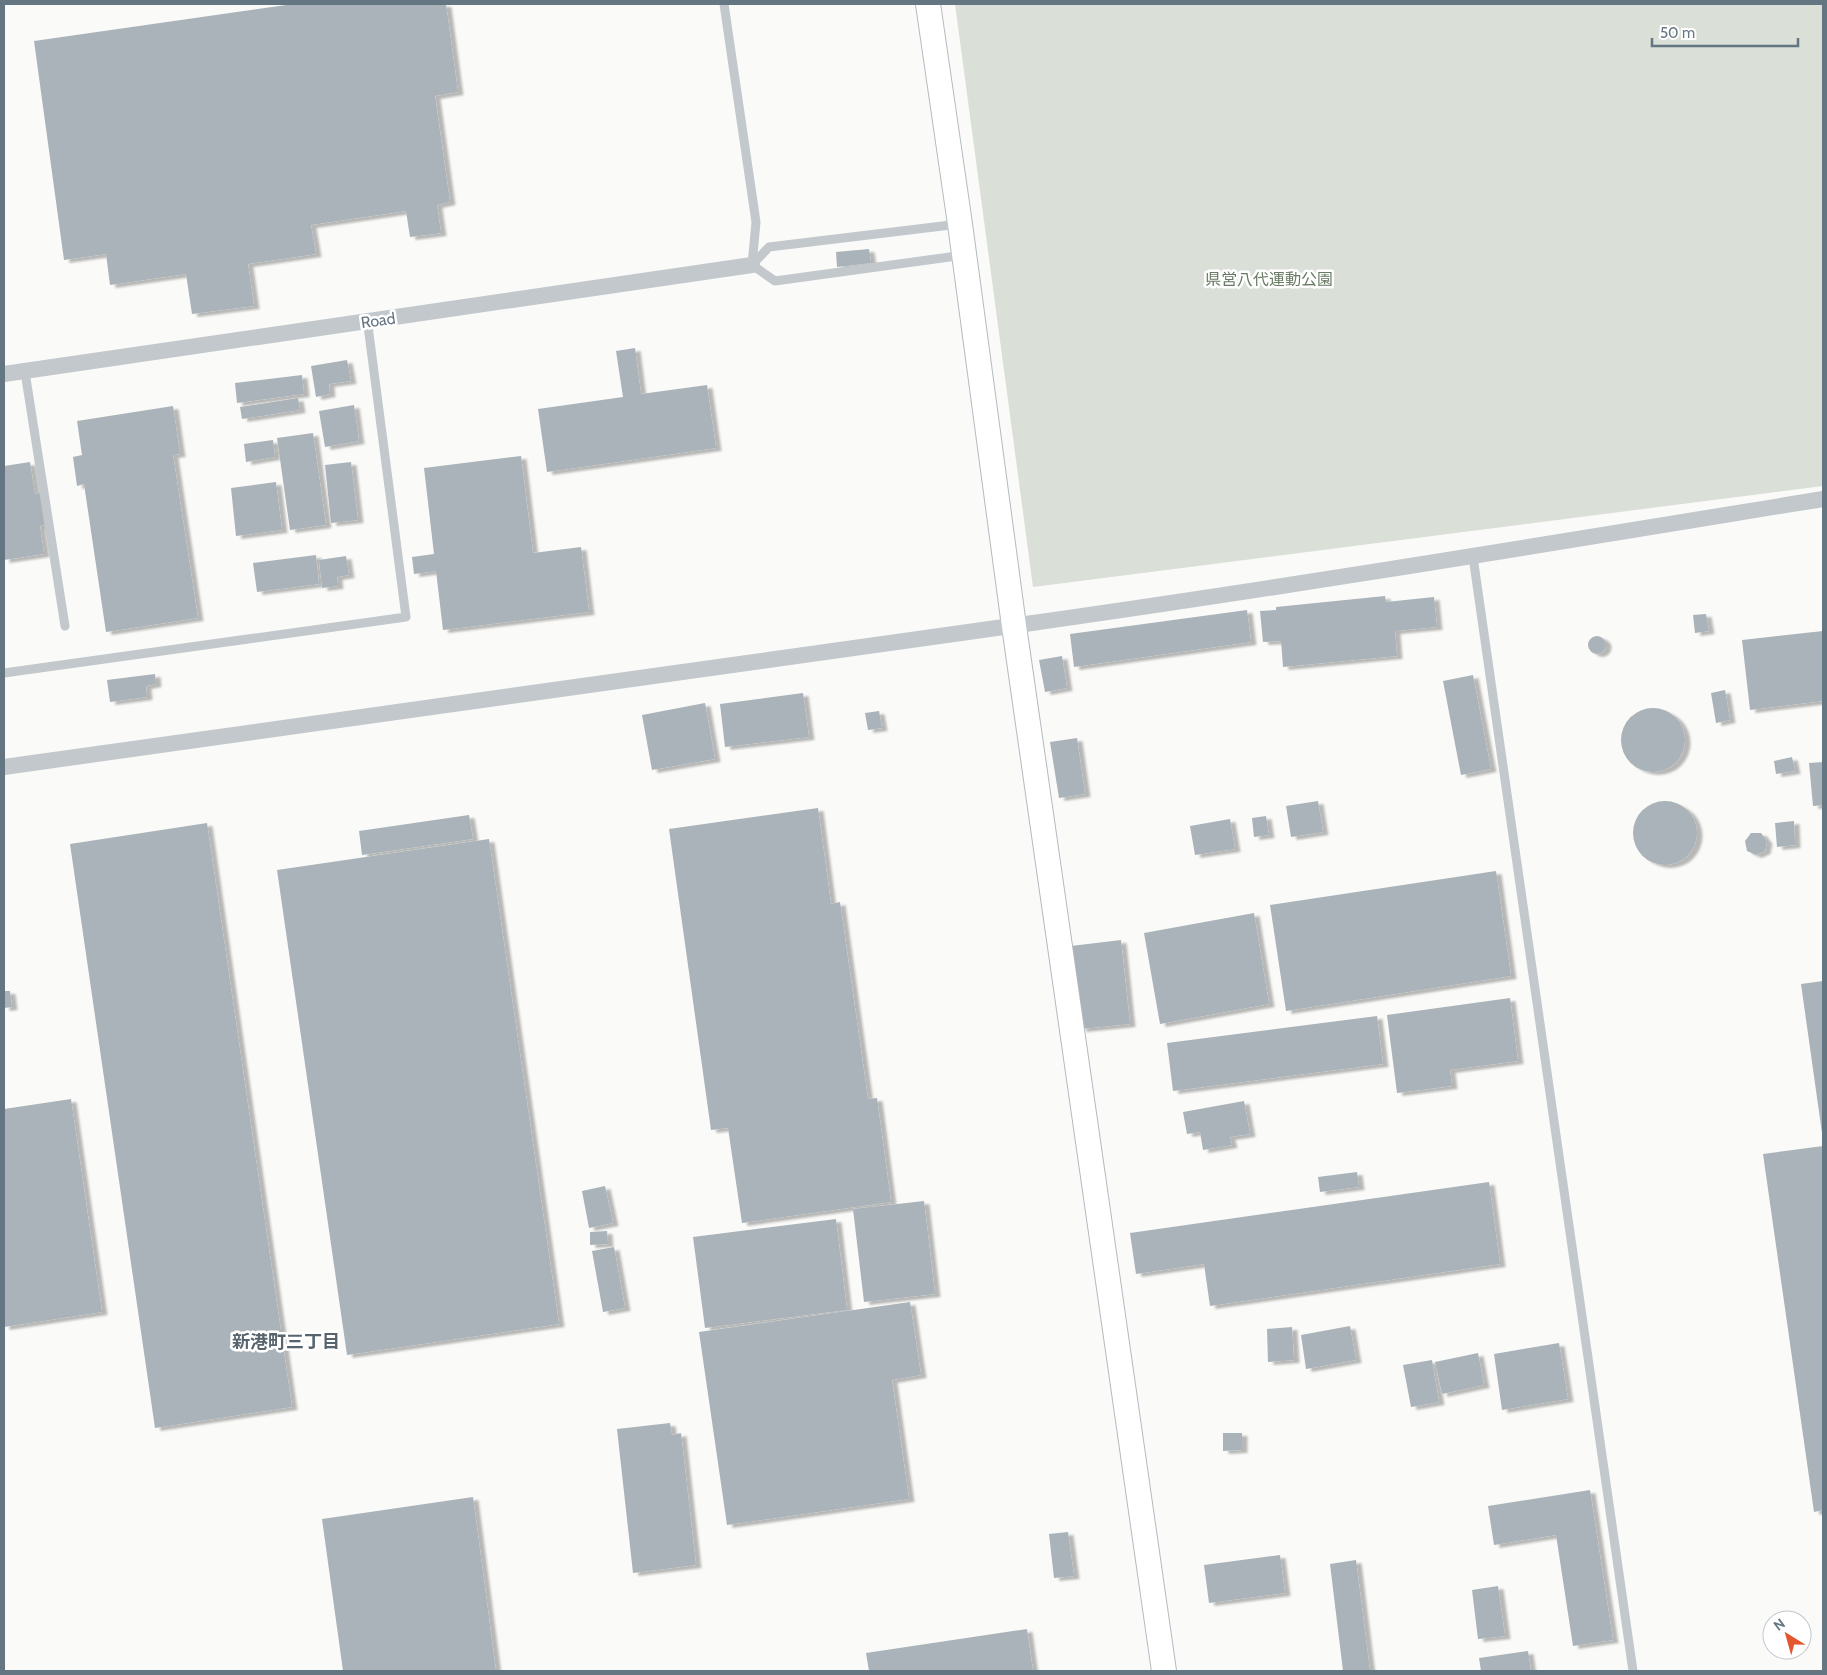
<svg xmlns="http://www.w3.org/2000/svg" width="1827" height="1675" viewBox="0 0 1827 1675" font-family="Cabin,'Noto Sans JP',sans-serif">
<defs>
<filter id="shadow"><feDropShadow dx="5.5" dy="3" stdDeviation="1" flood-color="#0004"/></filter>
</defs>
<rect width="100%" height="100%" fill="#fafaf8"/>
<!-- green -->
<path fill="#dadfd7" d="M955,4H1823V486L1033,587Z"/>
<!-- building -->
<path fill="#aab3b9" filter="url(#shadow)" d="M293,4H446L458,92L435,96L450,202L437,205L441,233L410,237L406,211L311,225L316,254L248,264L254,306L192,314L186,274L110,285L106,254L64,260L34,41Z
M869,249L871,263L837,267L836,252Z
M635,348L641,394L707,385L716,448L547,472L538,409L623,397L616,351Z
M347,360L351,381L329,384L330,394L316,397L311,366Z
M302,375L304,394L237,403L235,383Z
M298,398L300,410L242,419L240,407Z
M354,405L359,441L325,447L319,411Z
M173,406L180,454L173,455L198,618L106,632L84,484L77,486L73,457L82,455L77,421Z
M313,433L326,525L290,530L277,438Z
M273,440L275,457L246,462L244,444Z
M521,456L533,553L581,547L589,612L443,630L436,571L414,574L412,557L434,554L424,468Z
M30,462L35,494L40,493L45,525L40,526L44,554L4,560V466Z
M351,462L358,520L331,523L325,465Z
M276,482L282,530L236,536L231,488Z
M316,555L319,584L257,592L253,563Z
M346,556L349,575L337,577L338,586L322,588L319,560Z
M1385,596L1386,602L1434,597L1437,627L1395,631L1397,656L1283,667L1281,641L1263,642L1260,611L1276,610V607Z
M1247,610L1251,642L1074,667L1070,634Z
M1706,614L1709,631L1695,633L1693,615Z
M1823,631V701L1750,710L1742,640Z
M1588 645a9 9 0 1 1 18 0a9 9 0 1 1-18 0Z
M1062,656L1067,688L1045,692L1039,660Z
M155,674L156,684L146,686L147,697L110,702L107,680Z
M1473,675L1491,769L1461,775L1443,681Z
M1725,690L1730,720L1716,723L1711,693Z
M803,693L809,737L725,747L720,704Z
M705,703L715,759L652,770L642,715Z
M1621 740a32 32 0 1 1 64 0a32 32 0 1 1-64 0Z
M879,711L882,728L868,730L865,713Z
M1077,738L1085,794L1059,798L1050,742Z
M1792,757L1795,771L1776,774L1774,761Z
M1823,762V805L1813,806L1809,763Z
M1318,801L1323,832L1291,837L1286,806Z
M1633 833a32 32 0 1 1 64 0a32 32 0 1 1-64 0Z
M818,808L831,904L840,902L868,1099L877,1098L891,1202L742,1223L728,1128L711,1130L669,829Z
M469,815L473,839L362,855L359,831Z
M1266,816L1269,835L1254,837L1252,818Z
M1230,819L1235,849L1195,855L1190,826Z
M1794,821L1795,845L1777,847L1775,823Z
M207,823L292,1407L155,1428L70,844Z
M1751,833H1761L1767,841L1765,851L1756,855L1747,851L1745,841Z
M489,839L559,1324L347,1355L277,870Z
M1496,871L1511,976L1286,1011L1270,905Z
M1254,913L1269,1004L1160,1024L1144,933Z
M1121,940L1130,1024L1081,1029L1071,946Z
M1823,981V1133H1822L1801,984Z
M4,991H10L12,1007L4,1008Z
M1510,998L1518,1061L1450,1070L1452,1086L1397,1093L1387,1015Z
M1377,1016L1383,1064L1173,1091L1167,1043Z
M71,1099L102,1312L4,1327V1109Z
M1244,1101L1250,1134L1230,1137L1232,1145L1203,1150L1200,1132L1187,1134L1183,1112Z
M1823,1146V1510L1814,1512L1763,1154Z
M1357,1172L1359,1187L1320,1192L1318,1177Z
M1489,1182L1500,1264L1210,1306L1204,1264L1136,1274L1130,1233Z
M605,1186L613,1223L589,1228L582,1191Z
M924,1201L935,1294L864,1302L853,1209Z
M836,1219L847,1310L705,1328L693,1237Z
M607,1231L608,1244L590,1245V1232Z
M614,1247L625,1308L603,1312L592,1251Z
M910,1302L921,1375L892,1380L909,1499L727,1525L699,1332Z
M1350,1326L1356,1360L1306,1369L1301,1335Z
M1292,1327L1294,1360L1268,1362L1267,1329Z
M1559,1343L1568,1399L1502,1410L1494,1354Z
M1478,1353L1484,1385L1442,1394L1435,1362Z
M1432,1360L1439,1402L1411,1407L1403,1365Z
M670,1423L672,1435L681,1433L696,1565L633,1573L617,1429Z
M1223,1433H1242V1450L1223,1451Z
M1590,1490L1613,1640L1573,1646L1556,1535L1494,1545L1488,1506Z
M473,1497L496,1671H343L322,1519Z
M1068,1532L1074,1576L1054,1578L1049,1534Z
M1280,1555L1285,1593L1209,1603L1204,1565Z
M1356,1560L1370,1671H1343L1330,1564Z
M1498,1586L1505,1636L1478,1639L1472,1590Z
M1027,1629L1033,1671H869L866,1653Z
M1528,1651L1531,1671H1481L1479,1658Z"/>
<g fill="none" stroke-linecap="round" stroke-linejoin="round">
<!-- secondary casing -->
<g stroke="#b3babf" stroke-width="26">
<path id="secondary" d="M928,4L960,224L1014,626L1164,1671"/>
</g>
<!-- lane -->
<path stroke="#c3c8cc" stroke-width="9" d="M724,4L756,222L752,265L775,281L964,255
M748,266L752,265L769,247L959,224
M25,372L65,626
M1473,557L1633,1671
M4,673L406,617L368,326"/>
<!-- street -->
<path stroke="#c3c8cc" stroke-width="16" d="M4,374L752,265
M4,767C339,718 675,673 1011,626C1282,588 1553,543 1823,499"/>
<!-- secondary -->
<use href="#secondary" stroke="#fff" stroke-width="24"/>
</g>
<g text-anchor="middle" stroke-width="5" stroke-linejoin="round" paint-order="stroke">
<!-- park labels -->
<g font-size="16" fill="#687a64" stroke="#fff">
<text x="1269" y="285">県営八代運動公園</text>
</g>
<!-- street labels -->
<g font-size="16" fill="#657683" stroke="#fff">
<text transform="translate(378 320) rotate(-8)" y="6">Road</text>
</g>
<!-- neighbourhood labels -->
<g font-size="18" font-weight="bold" fill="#57646e" stroke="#fff">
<text x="286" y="1348">新港町三丁目</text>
</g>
</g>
<!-- border -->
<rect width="1827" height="1675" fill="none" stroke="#657683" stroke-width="10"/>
<!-- north arrow -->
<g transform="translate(1787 1635) rotate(323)"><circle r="24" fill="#ffffff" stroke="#c1c8cd"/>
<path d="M0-4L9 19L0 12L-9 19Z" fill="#e4572e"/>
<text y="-8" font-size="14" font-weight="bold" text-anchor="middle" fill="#657683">N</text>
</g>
<!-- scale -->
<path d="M1652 38v8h146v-8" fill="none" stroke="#657683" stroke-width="2.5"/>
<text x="1660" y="38" font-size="15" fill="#657683" stroke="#ffffff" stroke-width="4" paint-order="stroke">50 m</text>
</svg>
